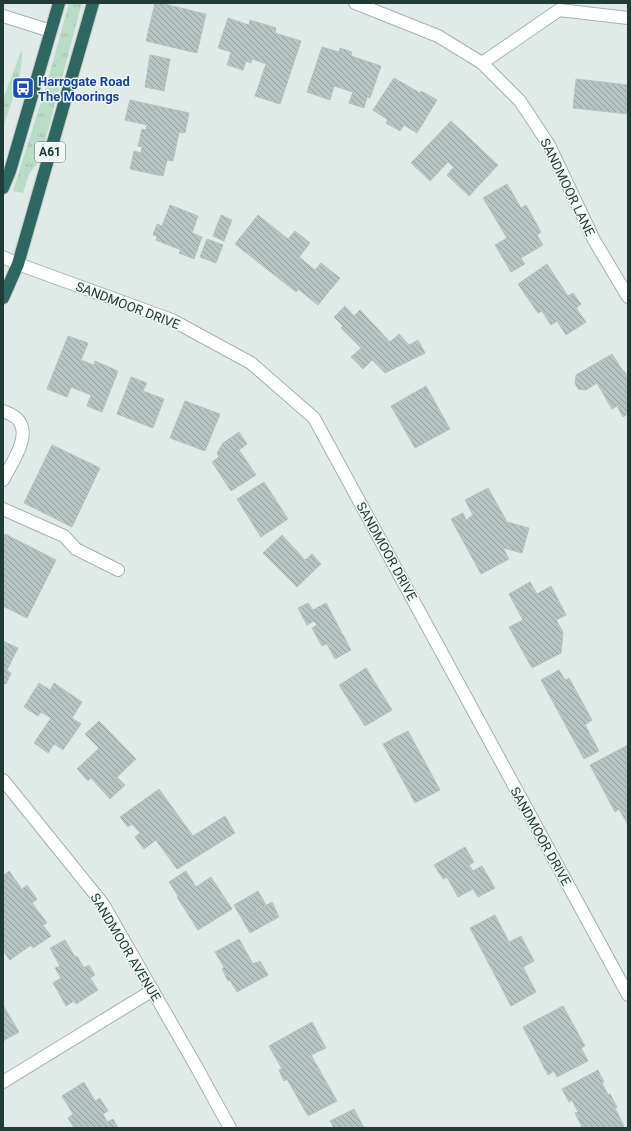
<svg xmlns="http://www.w3.org/2000/svg" width="631" height="1131" viewBox="0 0 631 1131" font-family="Roboto,sans-serif">
<defs>
<pattern id="grass-tufts" width="24" height="20" patternUnits="userSpaceOnUse"><rect width="24" height="20" fill="#b9dcc7"/><path d="M3 7l-1-3M5 7V3M7 7l1-3M15 17l-1-3M17 17v-4M19 17l1-3" fill="none" stroke="#9fbeac"/></pattern>
<pattern id="building-back-hatch" width="6" height="6" patternUnits="userSpaceOnUse"><rect width="6" height="6" fill="#b6c5c1"/><path d="M-1 5l2 2M0 0l6 6M5-1l2 2" fill="none" stroke="#94a19e"/></pattern>
</defs>
<rect width="100%" height="100%" fill="#e0ebe7"/>
<!-- grass -->
<path fill="url(#grass-tufts)" d="M69,3H82L40,160L29,174L23,193L13,191L47,83Z
M22,49C23,75 11,103 3,128V99Z"/>
<!-- building -->
<path fill="url(#building-back-hatch)" stroke="#b3c4bf" d="M155,3H160L206,14L197,53L146,41Z
M228,18L249,25L250,20L276,28L275,33L301,41L280,104L255,96L266,64L252,59L251,63L246,61L243,70L227,65L231,52L218,48Z
M322,47L339,52L340,48L352,52L351,56L381,66L370,98L367,97L364,108L349,103L353,92L334,86L330,100L307,92Z
M150,55L170,59L164,91L145,87Z
M394,78L420,93L421,91L437,100L417,133L404,125L400,131L386,123L388,120L373,110Z
M576,79L628,85V114L573,108Z
M130,100L189,113L185,133L179,132L173,161L167,160L163,176L130,169L134,151L141,153L142,147L138,146L142,129L146,130L147,125L125,120Z
M451,121L498,165L469,196L447,175L454,167L448,162L430,181L411,163Z
M507,184L521,208L526,205L541,232L537,235L543,245L521,258L525,264L511,272L495,245L507,238L483,198Z
M170,205L198,216L192,233L202,237L194,259L179,253L181,250L156,240L157,236L153,235L157,224L162,226Z
M221,215L232,220L224,241L213,236Z
M258,215L288,239L295,231L310,243L299,257L315,270L321,263L340,278L318,305L298,289L296,292L235,244Z
M207,239L223,245L216,263L200,257Z
M547,264L568,296L573,293L581,304L576,308L586,322L566,335L557,321L551,325L542,311L538,313L518,284Z
M345,306L354,316L360,310L390,342L399,334L409,345L418,340L425,353L385,373L372,360L363,369L351,357L361,348L341,328L343,326L334,317Z
M68,336L88,343L81,360L94,365L95,361L118,371L102,412L87,406L91,395L71,387L67,397L47,389Z
M612,354L623,371H624L628,377V414L623,417L617,406L612,409L597,383L586,390L578,389L575,383L576,375Z
M131,377L147,383L143,391L164,399L153,428L117,414Z
M426,386L450,429L415,448L391,406Z
M185,401L220,414L205,451L170,438Z
M239,432L247,444L239,450L256,475L231,491L212,462L219,457L217,453L223,443Z
M52,445L100,468L72,527L24,503Z
M264,482L288,519L261,537L237,499Z
M488,488L507,522L529,528L522,553L503,548L509,559L481,574L451,519L463,513L466,520L473,515L465,500Z
M5,534L56,560L27,618L3,606V538Z
M282,535L305,560L312,554L321,564L297,587L263,553Z
M530,582L537,594L551,586L566,615L556,620L563,632L561,653L532,668L509,627L523,620L509,594Z
M308,603L313,610L326,603L351,650L335,659L327,644L322,646L312,628L317,625L314,621L307,625L298,608Z
M3,641L18,648L7,670L11,673L6,684L3,683Z
M366,668L392,710L365,726L339,685Z
M559,670L565,680L569,678L592,720L585,725L599,751L584,759L541,680Z
M39,683L50,690L54,683L82,702L72,718L81,724L63,750L54,744L48,753L34,743L51,718L41,712L38,716L24,707Z
M99,721L136,759L117,777L125,785L110,799L91,778L88,781L77,769L99,748L85,734Z
M408,731L440,790L415,803L383,744Z
M628,745V825L619,809L615,812L590,765Z
M159,789L193,836L225,816L235,833L177,869L156,840L144,849L135,837L140,833L132,824L128,827L120,817Z
M465,847L474,862L469,865L473,871L482,866L495,888L478,897L473,889L458,897L447,877L443,879L434,865Z
M9,871L22,889L27,885L37,899L32,903L47,923L43,925L51,936L33,948L31,945L10,960L3,951V876Z
M186,871L196,887L211,877L232,909L198,930L177,897L178,896L169,882Z
M258,891L266,905L242,919L234,905Z
M272,902L279,917L250,933L242,919Z
M495,915L509,942L521,936L534,961L523,967L536,992L511,1006L470,928Z
M239,939L253,964L260,961L268,975L237,992L230,980L228,981L222,969L224,967L215,952Z
M65,940L75,957L77,956L84,968L89,965L95,975L90,978L98,990L76,1004L74,1001L66,1006L53,983L61,978L55,968L60,966L50,948Z
M3,1005L19,1032L3,1041Z
M563,1006L585,1046L581,1048L588,1061L557,1077L554,1071L548,1075L523,1027Z
M312,1022L326,1048L311,1055L337,1101L308,1116L287,1079L284,1081L279,1070L282,1069L269,1046Z
M598,1070L604,1082L602,1083L608,1095L610,1094L617,1107L615,1108L624,1126L621,1128H586L585,1126L582,1127L575,1113L578,1112L572,1100L569,1102L562,1089Z
M84,1082L95,1101L100,1098L108,1111L103,1114L107,1122L113,1119L118,1128H74L68,1118L73,1114L62,1096Z
M354,1109L364,1128H334L330,1121Z"/>
<g fill="none" stroke-linecap="round" stroke-linejoin="round">
<!-- minor casing -->
<g stroke="#a3b3af" stroke-width="14">
<path id="minor" d="M355,3L438,36L482,63L520,101L549,145L594,240L628,297
M3,16L51,31
M482,63L559,10L628,18
M3,257L18,264L172,320L251,363L314,418L628,995
M3,411C8,413 16,416 19,421C31,437 11,464 3,480
M3,509L64,536L76,549L118,570
M3,780L103,904L197,1068L230,1128
M3,1082L153,990"/>
</g>
<!-- highway casing -->
<g stroke="#c1c8c7" stroke-width="14">
<path id="highway" d="M3,188L10,171L59,3
M3,298L18,264L93,3"/>
</g>
<!-- minor -->
<use href="#minor" stroke="#fff" stroke-width="12"/>
<!-- highway -->
<use href="#highway" stroke="#2e6662" stroke-width="12"/>
</g>
<!-- icons -->
<defs>
<g id="bus-square" transform="scale(1.15)"><rect x="-9" y="-9" width="18" height="18" rx="4" fill="#1a4fb4" stroke="#f0f7f5"/><path d="M-5-6H5V4H4V6H2V4H-2V6H-4V4H-5ZM-3.5-4V0h7V-4ZM-3.5 1.2v1.5H-2V1.2ZM2 1.2v1.5H3.5V1.2Z" fill="#fff"/></g>
</defs>
<g fill-rule="evenodd">
<use href="#bus-square" x="23" y="88"/>
</g>
<g text-anchor="middle" stroke-width="3" stroke-linejoin="round" paint-order="stroke">
<!-- shield labels -->
<rect fill="#f0f7f5" stroke="#5f7370" stroke-width="1" x="35" y="142" width="30" height="20" rx="3"/>
<g font-size="12" font-weight="bold" fill="#213b37">
<text x="50" y="156">A61</text>
</g>
<!-- transit labels -->
<g font-size="13" font-weight="bold" fill="#164399" stroke="#f0f7f5" text-anchor="start">
<text x="38" y="86">Harrogate Road<tspan x="38" dy="15">The Moorings</tspan></text>
</g>
<!-- street labels -->
<g font-size="13" fill="#213b37" stroke="#f0f7f5">
<text transform="translate(568 187) rotate(64)" y="5">SANDMOOR LANE</text>
<text transform="translate(128 305) rotate(21)" y="5">SANDMOOR DRIVE</text>
<text transform="translate(387 551) rotate(61)" y="5">SANDMOOR DRIVE</text>
<text transform="translate(541 836) rotate(61)" y="5">SANDMOOR DRIVE</text>
<text transform="translate(126 947) rotate(59)" y="5">SANDMOOR AVENUE</text>
</g>
</g>
<!-- border -->
<rect width="631" height="1131" fill="none" stroke="#213b37" stroke-width="8"/>
</svg>
